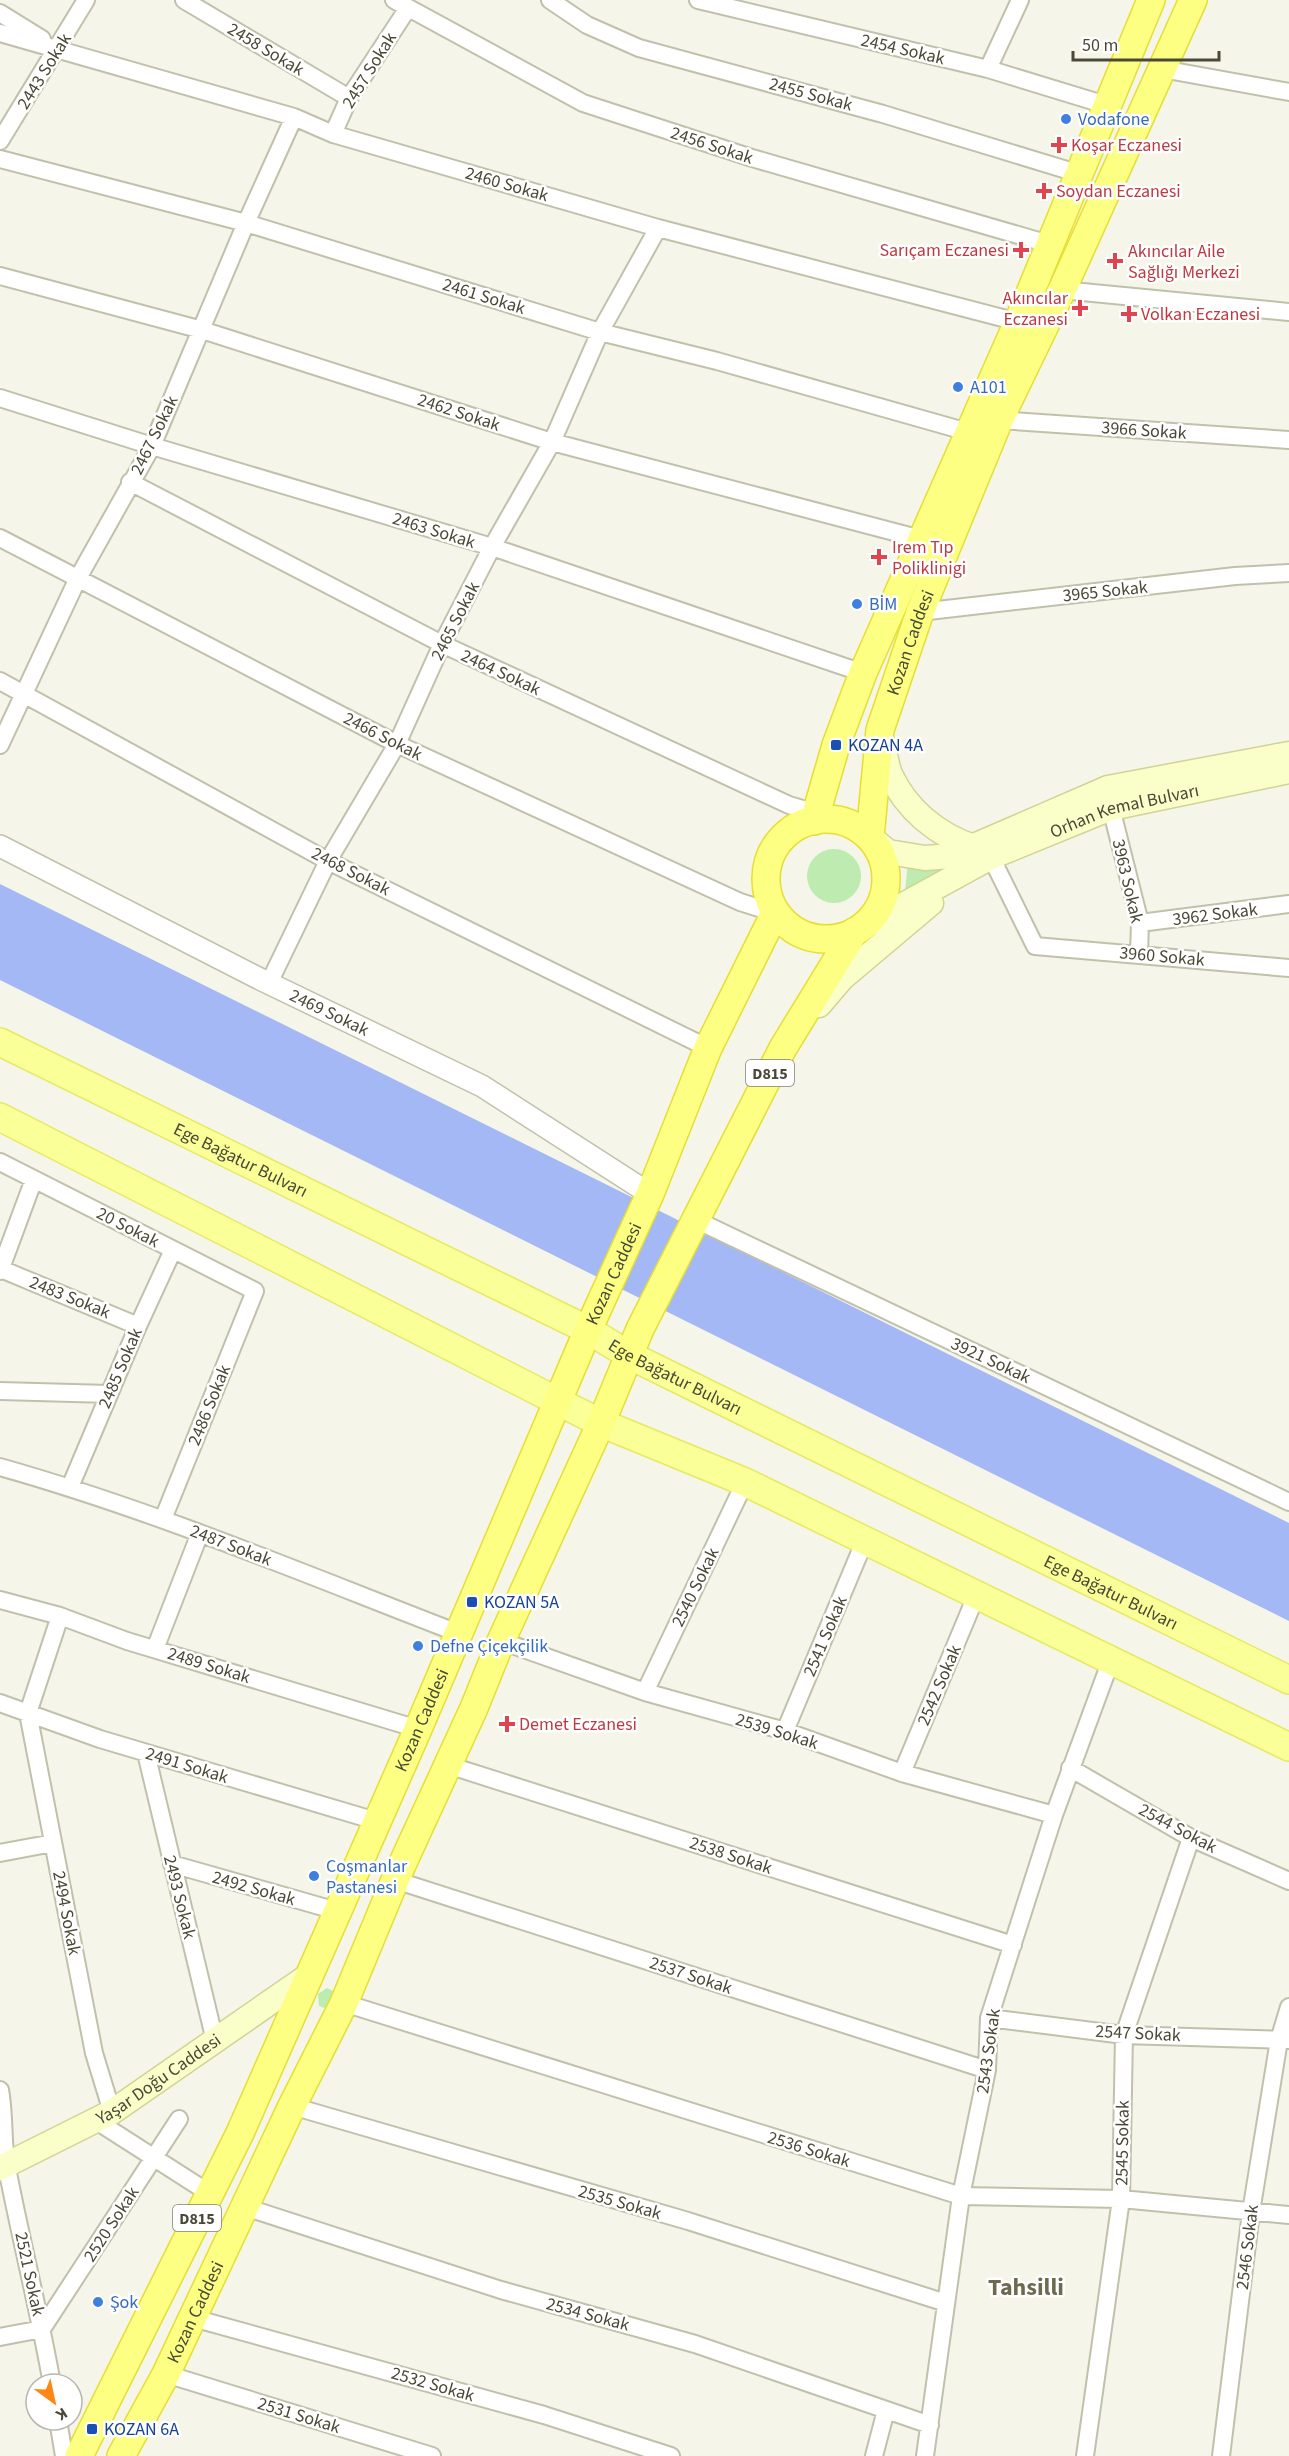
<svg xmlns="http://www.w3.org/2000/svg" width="1289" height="2456" viewBox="0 0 1289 2456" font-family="'Source Sans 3',sans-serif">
<rect width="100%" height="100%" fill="#f5f5e9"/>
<!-- green -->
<path fill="#bdebb0" d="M807 876a27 27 0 1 1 54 0a27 27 0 1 1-54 0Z
M908,861L963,862L904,902Z
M327,1988L337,1993L330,2010L319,2006L318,1994Z"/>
<!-- water -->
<path fill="#a3b8f4" d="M0,884L1289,1523V1621L0,980Z"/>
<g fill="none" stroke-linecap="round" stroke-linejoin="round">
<!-- minor casing -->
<g stroke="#c1c1ab" stroke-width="20">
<path id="minor" d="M184,0L349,98
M394,0L583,103L752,158L1049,244
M550,0L587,25L639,48L883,114L1080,174
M698,0L988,69L1106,105
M0,13L42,39
M0,33L294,117L333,134L658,228L1018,322
M988,69L1020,0
M1162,69L1289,92
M333,134L349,98L408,8
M0,141L86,0
M0,159L246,223L600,332L717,361L968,432
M0,276L202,330L552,442L921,539
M1062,290L1289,312
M0,398L152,446L492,547L863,673
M999,420L1289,440
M130,482L442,644L789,805L816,813
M0,538L397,744L740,902L775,913
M920,612L1235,576L1289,573
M0,681L328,861L708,1048
M0,745L78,578L152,446L246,223L294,117
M1111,808L1140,923L1139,954
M991,857L1035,946L1289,968
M1140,923L1289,904
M269,983L328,861L397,744L442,644L492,547L552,442L600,332L658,228
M0,1162L255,1291L163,1519
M694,1219L1289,1502
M1,1269L138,1326
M0,1271L34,1179
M0,1391L109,1394
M0,1467C156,1511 307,1575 458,1633
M70,1487L138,1326L173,1250
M0,1600L60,1616L127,1641L418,1729
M60,1616L28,1713L94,2053L112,2112
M501,1641L645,1692L785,1731L902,1773L1054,1815
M155,1649L200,1533
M645,1692L745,1482
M0,1703L100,1739L376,1821
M785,1731L865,1540
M146,1753L215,2041
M448,1765L1013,1945
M1070,1768L1191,1838L1289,1881
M902,1773L976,1596
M0,1853L53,1843
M172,1864L337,1911
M395,1880L987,2070
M344,2003L961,2196L1121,2199L1289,2215
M989,2018L1124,2035L1288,2040
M0,2090C5,2116 2,2143 7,2168C21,2240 39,2311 52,2384
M292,2106L688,2221L946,2303
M95,2120L209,2193
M245,2207L501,2290L695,2344L930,2425
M193,2318L544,2415L671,2456
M0,2337L42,2329L179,2119
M166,2374L432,2456
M58,2420L64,2456
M874,2456L886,2410
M925,2456L961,2196L987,2070L989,2018L1054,1815L1111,1660
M1085,2456L1121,2199L1124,2035L1191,1838
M1221,2456L1251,2212L1279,2040L1289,2007"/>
</g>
<!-- tertiary casing -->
<g stroke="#c1c1ab" stroke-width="24">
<g id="tertiary">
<path id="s1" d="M0,846L260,979L482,1086L650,1194"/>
</g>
</g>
<!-- secondary casing -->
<g stroke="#d0d495" stroke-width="27">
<g id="secondary">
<path d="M882,742C885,752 886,764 890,774C906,809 937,835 974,847"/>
<path d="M870,837L888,852L925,858L951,856L1108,788L1289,754"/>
<path id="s2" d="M854,932L991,857L1111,808L1289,771"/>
<path d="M819,1005L842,978L931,903"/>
<path id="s3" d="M0,2168L112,2112L308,1976"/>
</g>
</g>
<!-- primary casing -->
<g stroke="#e6ea62" stroke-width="30">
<g id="primary">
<path id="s4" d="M0,1042L588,1330L629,1355L1289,1680"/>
<path d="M0,1117L559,1402L601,1423L745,1482L1289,1747"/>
</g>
</g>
<!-- trunk casing -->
<g stroke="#e6df33" stroke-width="30">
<g id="trunk">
<circle cx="826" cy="879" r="60"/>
<path d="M814,821L836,745L863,673L1018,322L1151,0"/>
<path id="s5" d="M870,837L880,730L920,612L999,420L1062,290L1193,0"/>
<path id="s6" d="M79,2456L240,2133L418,1729L588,1330L650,1194L708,1048L775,913"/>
<path id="s7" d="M121,2456L166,2374L292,2106L344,2003L395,1880L474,1708L501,1641L601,1423L640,1329L783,1048L854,932"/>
</g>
</g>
<!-- minor -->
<use href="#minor" stroke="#fff" stroke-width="16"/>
<!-- tertiary -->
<use href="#tertiary" stroke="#fff" stroke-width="21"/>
<!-- secondary -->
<use href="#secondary" stroke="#faffc9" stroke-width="24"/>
<!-- primary -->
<use href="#primary" stroke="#faff98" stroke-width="27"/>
<!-- trunk -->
<use href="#trunk" stroke="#fcff81" stroke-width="27"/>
</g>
<!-- markers -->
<g fill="#3f7fe0" stroke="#fff" stroke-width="2">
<circle cx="1066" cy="119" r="6"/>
<circle cx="958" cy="387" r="6"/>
<circle cx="857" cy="604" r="6"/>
<circle cx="418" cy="1646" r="6"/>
<circle cx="314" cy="1876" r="6"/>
<circle cx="98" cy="2302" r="6"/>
</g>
<g fill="#e0444e" stroke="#fff" stroke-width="2">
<path d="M1056 136h6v6h6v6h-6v6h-6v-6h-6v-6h6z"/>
<path d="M1041 182h6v6h6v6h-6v6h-6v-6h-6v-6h6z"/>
<path d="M1018 241h6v6h6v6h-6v6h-6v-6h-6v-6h6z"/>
<path d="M1112 252h6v6h6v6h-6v6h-6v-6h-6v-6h6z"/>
<path d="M1077 299h6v6h6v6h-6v6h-6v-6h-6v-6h6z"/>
<path d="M1126 305h6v6h6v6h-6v6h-6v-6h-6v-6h6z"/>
<path d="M876 548h6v6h6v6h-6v6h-6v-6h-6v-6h6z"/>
<path d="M504 1715h6v6h6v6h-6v6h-6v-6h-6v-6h6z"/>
</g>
<g fill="#1a4fb4" stroke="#fff" stroke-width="2">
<rect x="830" y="739" width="12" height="12" rx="3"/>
<rect x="466" y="1596" width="12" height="12" rx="3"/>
<rect x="86" y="2423" width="12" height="12" rx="3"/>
</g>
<g text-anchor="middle" stroke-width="5" stroke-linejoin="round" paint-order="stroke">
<!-- shield labels -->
<g fill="#fff" stroke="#808073" stroke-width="1.5">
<rect x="746" y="1060" width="48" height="26" rx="4.5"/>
<rect x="173" y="2205" width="48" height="26" rx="4.5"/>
</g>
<g font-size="16" font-weight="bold" fill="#4a4937">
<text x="770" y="1079">D815</text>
<text x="197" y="2224">D815</text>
</g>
<!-- street labels -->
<g font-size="18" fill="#4a4937" stroke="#fff">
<text transform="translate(266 49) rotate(31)" y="6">2458 Sokak</text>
<text transform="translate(903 49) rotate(13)" y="6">2454 Sokak</text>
<text transform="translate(369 70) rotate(-58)" y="6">2457 Sokak</text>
<text transform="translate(44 71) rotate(-58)" y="6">2443 Sokak</text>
<text transform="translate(811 94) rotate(15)" y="6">2455 Sokak</text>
<text transform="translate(712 145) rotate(18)" y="6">2456 Sokak</text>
<text transform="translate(507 184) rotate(16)" y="6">2460 Sokak</text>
<text transform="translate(484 296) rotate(17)" y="6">2461 Sokak</text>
<text transform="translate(459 412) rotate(18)" y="6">2462 Sokak</text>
<text transform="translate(1144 430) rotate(4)" y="6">3966 Sokak</text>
<text transform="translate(154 435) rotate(-64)" y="6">2467 Sokak</text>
<text transform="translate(434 530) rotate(17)" y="6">2463 Sokak</text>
<text transform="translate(1105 591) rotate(-6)" y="6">3965 Sokak</text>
<text transform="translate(455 621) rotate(-63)" y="6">2465 Sokak</text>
<text dy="6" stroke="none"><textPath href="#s5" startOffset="200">Kozan Caddesi</textPath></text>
<text transform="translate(501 672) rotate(25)" y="6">2464 Sokak</text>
<text transform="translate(383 736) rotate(27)" y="6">2466 Sokak</text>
<text dy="6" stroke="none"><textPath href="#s2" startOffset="298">Orhan Kemal Bulvarı</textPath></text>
<text transform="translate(351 871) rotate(27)" y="6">2468 Sokak</text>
<text transform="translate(1128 881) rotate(77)" y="6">3963 Sokak</text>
<text transform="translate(1215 914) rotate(-7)" y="6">3962 Sokak</text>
<text transform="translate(1162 956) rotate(5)" y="6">3960 Sokak</text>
<text dy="6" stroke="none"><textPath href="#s1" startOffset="369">2469 Sokak</textPath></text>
<text dy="6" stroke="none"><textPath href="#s4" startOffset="268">Ege Bağatur Bulvarı</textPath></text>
<text transform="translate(128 1227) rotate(27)" y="6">20 Sokak</text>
<text dy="6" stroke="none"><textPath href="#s6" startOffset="1298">Kozan Caddesi</textPath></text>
<text transform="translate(70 1297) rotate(22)" y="6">2483 Sokak</text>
<text transform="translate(991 1360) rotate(25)" y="6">3921 Sokak</text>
<text transform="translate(120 1368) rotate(-67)" y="6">2485 Sokak</text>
<text dy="6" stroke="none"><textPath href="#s4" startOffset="754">Ege Bağatur Bulvarı</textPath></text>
<text transform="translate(209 1405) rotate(-68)" y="6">2486 Sokak</text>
<text transform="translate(231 1545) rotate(21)" y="6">2487 Sokak</text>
<text transform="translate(695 1587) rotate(-64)" y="6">2540 Sokak</text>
<text dy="6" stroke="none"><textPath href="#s4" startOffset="1240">Ege Bağatur Bulvarı</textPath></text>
<text transform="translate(825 1636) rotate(-67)" y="6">2541 Sokak</text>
<text transform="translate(209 1665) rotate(17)" y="6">2489 Sokak</text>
<text transform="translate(939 1685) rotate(-67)" y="6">2542 Sokak</text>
<text dy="6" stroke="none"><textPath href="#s6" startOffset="812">Kozan Caddesi</textPath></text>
<text transform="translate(777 1731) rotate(17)" y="6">2539 Sokak</text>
<text transform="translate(187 1765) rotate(17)" y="6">2491 Sokak</text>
<text transform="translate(1178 1828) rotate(28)" y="6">2544 Sokak</text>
<text transform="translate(731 1855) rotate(18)" y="6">2538 Sokak</text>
<text transform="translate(254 1888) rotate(16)" y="6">2492 Sokak</text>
<text transform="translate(180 1897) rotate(76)" y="6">2493 Sokak</text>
<text transform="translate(67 1913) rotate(79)" y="6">2494 Sokak</text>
<text transform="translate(691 1975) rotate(18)" y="6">2537 Sokak</text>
<text transform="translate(1138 2033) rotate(3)" y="6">2547 Sokak</text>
<text transform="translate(988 2051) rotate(-82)" y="6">2543 Sokak</text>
<text dy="6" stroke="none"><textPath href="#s3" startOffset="182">Yaşar Doğu Caddesi</textPath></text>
<text transform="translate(1122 2143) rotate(-89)" y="6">2545 Sokak</text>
<text transform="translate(809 2149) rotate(17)" y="6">2536 Sokak</text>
<text transform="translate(620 2202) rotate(16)" y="6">2535 Sokak</text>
<text transform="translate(111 2224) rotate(-57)" y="6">2520 Sokak</text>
<text transform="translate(1247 2247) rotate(-83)" y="6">2546 Sokak</text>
<text transform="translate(30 2274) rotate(78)" y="6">2521 Sokak</text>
<text dy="6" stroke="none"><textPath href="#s7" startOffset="162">Kozan Caddesi</textPath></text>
<text transform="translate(588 2314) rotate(15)" y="6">2534 Sokak</text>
<text transform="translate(433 2384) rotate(16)" y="6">2532 Sokak</text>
<text transform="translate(299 2415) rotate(17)" y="6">2531 Sokak</text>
</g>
<!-- shop labels -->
<g font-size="18" fill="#366cbe" stroke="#fff" text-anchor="start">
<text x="1078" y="125">Vodafone</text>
<text x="970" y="393">A101</text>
<text x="869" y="610">BİM</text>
<text x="430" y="1652">Defne Çiçekçilik</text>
<text x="326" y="1872">Coşmanlar<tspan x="326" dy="21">Pastanesi</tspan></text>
<text x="110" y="2308">Şok</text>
</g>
<!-- health labels -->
<g font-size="18" fill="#be3a42" stroke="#fff" text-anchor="start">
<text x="1071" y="151">Koşar Eczanesi</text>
<text x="1056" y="197">Soydan Eczanesi</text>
<text x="1009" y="256" text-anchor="end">Sarıçam Eczanesi</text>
<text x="1128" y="257">Akıncılar Aile<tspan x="1128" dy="21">Sağlığı Merkezi</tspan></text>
<text x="1068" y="304" text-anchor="end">Akıncılar<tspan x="1068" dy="21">Eczanesi</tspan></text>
<text x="1141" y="320">Volkan Eczanesi</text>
<text x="892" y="553">Irem Tıp<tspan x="892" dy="21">Poliklinigi</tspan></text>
<text x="519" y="1730">Demet Eczanesi</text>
</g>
<!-- transit labels -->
<g font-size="18" fill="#164399" stroke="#fff" text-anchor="start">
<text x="848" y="751">KOZAN 4A</text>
<text x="484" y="1608">KOZAN 5A</text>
<text x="104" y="2435">KOZAN 6A</text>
</g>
<!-- district labels -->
<g font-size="24" font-weight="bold" fill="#6d6b4d" stroke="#fff">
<text x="1026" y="2295">Tahsilli</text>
</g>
</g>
<!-- north arrow -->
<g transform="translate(54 2402) rotate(147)"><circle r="28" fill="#ffffff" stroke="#b7b6af" stroke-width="1.5"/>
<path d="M0-4.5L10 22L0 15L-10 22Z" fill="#ff8716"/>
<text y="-9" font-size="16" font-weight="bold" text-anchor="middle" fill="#4a4937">K</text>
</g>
<!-- scale -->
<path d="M1073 51v9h146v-9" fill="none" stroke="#4a4937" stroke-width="3"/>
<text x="1082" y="51" font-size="18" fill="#4a4937" stroke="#ffffff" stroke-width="4.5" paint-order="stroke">50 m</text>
</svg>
